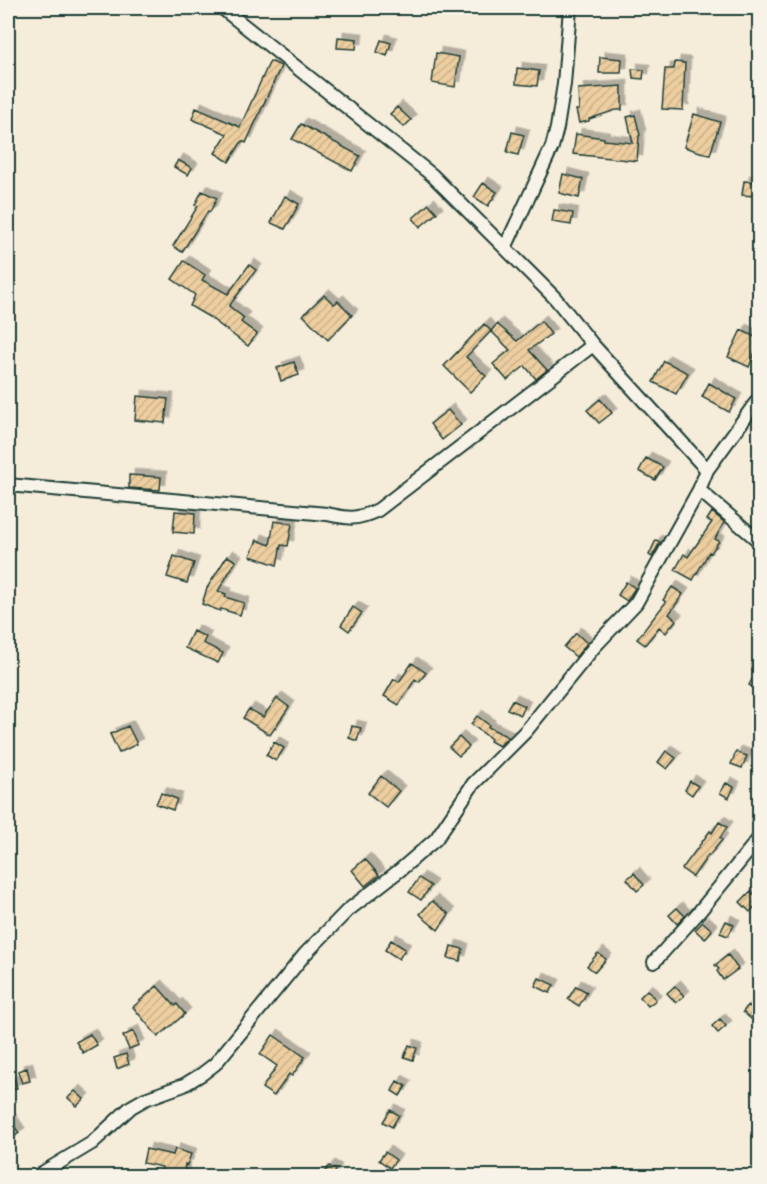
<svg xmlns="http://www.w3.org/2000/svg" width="767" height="1184" viewBox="0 0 767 1184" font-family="'Gochi Hand',sans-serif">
<defs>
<pattern id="building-hatch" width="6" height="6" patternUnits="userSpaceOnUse" patternTransform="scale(1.5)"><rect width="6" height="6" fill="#edcea0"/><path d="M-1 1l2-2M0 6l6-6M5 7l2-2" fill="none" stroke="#cbb28a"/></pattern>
<filter id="shadow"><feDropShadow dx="5.5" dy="-5.5" stdDeviation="0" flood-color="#0004"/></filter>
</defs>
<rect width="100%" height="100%" fill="#f5ecda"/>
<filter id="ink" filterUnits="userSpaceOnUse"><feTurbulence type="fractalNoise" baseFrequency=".0167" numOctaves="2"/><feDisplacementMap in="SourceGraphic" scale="12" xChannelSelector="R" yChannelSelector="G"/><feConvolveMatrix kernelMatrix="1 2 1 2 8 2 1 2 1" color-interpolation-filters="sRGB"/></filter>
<g filter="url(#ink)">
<!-- building -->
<path fill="url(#building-hatch)" stroke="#1f3d34" stroke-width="1.5" filter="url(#shadow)" d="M338,37L357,39L356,49L337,48Z
M381,40L391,43L387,56L377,52Z
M436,53L459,57L455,87L432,83Z
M600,57L622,59L621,73H599Z
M270,61L281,66L246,143L242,141L229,162L215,153L227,134L192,119L196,108L240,127Z
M675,62L685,63L683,110L662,109L665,69H674Z
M517,68L539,71L537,86L516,84Z
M632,69L644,70L643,79L633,78Z
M622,86V110H616L589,119V121L579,123L576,110H579L578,89Z
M397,107L411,120L404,127L390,114Z
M694,114L720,122L710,155L684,147Z
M635,115L640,135L639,136L637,161L573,154L576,134L604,138V140L633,143L627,117Z
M301,124L360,156L352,171L292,139Z
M512,132L524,135L518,155L507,152Z
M178,160L192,168L188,175L174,167Z
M563,174L583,179L579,198L559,193Z
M744,181L755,182L754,196L742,195Z
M483,183L497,192L488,206L474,197Z
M202,191L217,198L210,212L208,211L182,252L173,246L198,206L195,205Z
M285,196L299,204L285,229L271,223Z
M429,204L437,213L420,227L413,218Z
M554,210L573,213L571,225L552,222Z
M184,261L205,275L202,280L228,294L249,265L256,270L229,306L244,318L241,322L257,334L248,346L209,317L190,306L195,295L172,279Z
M324,295L334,304L338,301L352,315L328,340L303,315Z
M541,321L551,334L529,350L547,370L536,379L525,366L507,380L493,364L510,350L491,331L497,324L517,341Z
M484,324L491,331L466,357L486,376L470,392L444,366Z
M741,330L759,339V343L749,367L728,357Z
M664,361L688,373L676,394L653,382Z
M294,362L299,375L281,381L277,368Z
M709,383L736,399L729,412L702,397Z
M137,396L168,399L165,423L135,420Z
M600,399L612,413L599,423L587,410Z
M448,410L461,425L442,440L430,424Z
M646,458L663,467L655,480L639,471Z
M129,475L161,477L160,490L129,488Z
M175,511L195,513L194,534L173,532Z
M712,512L724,522L715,539L719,541L711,553L709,552L693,580L675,570L684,554L688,557L712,522L707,520Z
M274,521L292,524L288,546L281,545L277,565L250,556L257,540L270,545Z
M656,540L660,542L652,557L649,555Z
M174,556L194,563L187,583L167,577Z
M227,556L236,561L218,591L226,594L225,597L244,603L240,615L221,609L220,611L202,604L207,588Z
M626,582L635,588L627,601L618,595Z
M672,587L683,594L669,614L676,620L666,633L659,627L645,645L637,639L666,602L663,600Z
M353,607L362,613L349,631L341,625Z
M193,631L206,637L203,643L223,653L218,663L185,648Z
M576,633L587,643L576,657L564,647Z
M412,663L426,673L419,682L415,679L399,705L384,696L394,679L399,682Z
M759,667V691L749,685Z
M277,698L289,707L270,735L243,718L249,709L263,717Z
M512,700L525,706L521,715L507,709Z
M477,716L489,725L488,727L508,737L499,746L490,741L491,739L471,724Z
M128,726L137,744L119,753L110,734Z
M352,726L361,728L357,741L349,738Z
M459,737L469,747L459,756L449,747Z
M274,742L284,748L276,761L266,755Z
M666,751L676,758L667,769L658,762Z
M736,752L747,756L742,768L731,764Z
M381,776L399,791L386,807L368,793Z
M690,781L698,786L692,795L685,790Z
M726,783L734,787L729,798L720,793Z
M161,793L177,799L173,810L156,804Z
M719,822L727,827L720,838L722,840L709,856L708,855L693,877L682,869L710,831L712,833Z
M365,859L379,875L365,886L352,870Z
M634,873L644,885L637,891L627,879Z
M419,878L431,886L421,900L409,892Z
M751,891L759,899V902L750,912L740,902Z
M432,901L449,914L438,930L427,921L420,914Z
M677,908L685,916L677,924L669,915Z
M726,921L734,925L728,936L720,933Z
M703,922L712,930L705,939L695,930Z
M391,940L405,949L399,959L385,950Z
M451,946L463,949L460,961L448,958Z
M598,953L606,959L595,972L587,966Z
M728,955L738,969L723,980L717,971L719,969L715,965Z
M539,978L554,985L550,993L535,986Z
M157,986L175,1006L177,1004L185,1014L158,1037L133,1007Z
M576,986L587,992L579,1006L568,999Z
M675,986L684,996L676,1003L667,993Z
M647,990L656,1000L648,1006L640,997Z
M748,1005L757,1012L751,1019L743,1012Z
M720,1019L726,1026L718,1033L712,1026Z
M133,1031L139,1045L129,1049L123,1036Z
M90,1034L97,1045L83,1053L76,1042Z
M273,1035L305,1057L292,1076L289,1074L274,1096L262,1088L277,1066L260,1054Z
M409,1045L417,1048L413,1060L404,1057Z
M126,1054L129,1064L117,1069L114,1058Z
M27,1068L30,1081L22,1083L18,1071Z
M15,1080L17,1088L8,1091V1082Z
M397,1081L406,1086L400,1096L392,1091Z
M75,1091L84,1099L77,1106L68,1098Z
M390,1110L399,1115L392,1127L383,1122Z
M8,1117L19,1133L11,1139L8,1133Z
M146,1149L173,1155L175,1149L191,1154L187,1165L185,1164L184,1176H160L162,1167L143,1163Z
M385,1152L396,1160L390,1168L379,1160Z
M329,1166L336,1170L333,1176H322Z"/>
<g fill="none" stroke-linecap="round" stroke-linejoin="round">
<!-- minor casing -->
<g stroke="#1f3d34" stroke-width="16">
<path id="minor" d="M222,8L432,175L555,298L593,345L707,470
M505,248L552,147L557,128L564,84L570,8
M8,485L327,514C350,519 356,520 378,510L593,345
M699,490L760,542
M654,962L699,912L760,837
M37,1176L92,1143L131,1107L145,1099L184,1085L202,1074L215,1064L305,954L347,911L400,870L436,839L473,784L526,731L595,646L636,603L699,490L707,470L760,397"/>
</g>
<!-- minor -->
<use href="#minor" stroke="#f7f3e8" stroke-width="12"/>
</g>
</g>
<!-- margin -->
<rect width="767" height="1184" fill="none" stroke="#f7f3e8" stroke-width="30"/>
<rect x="15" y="15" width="737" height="1154" fill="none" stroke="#1f3d34" stroke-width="2" filter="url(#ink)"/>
</svg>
